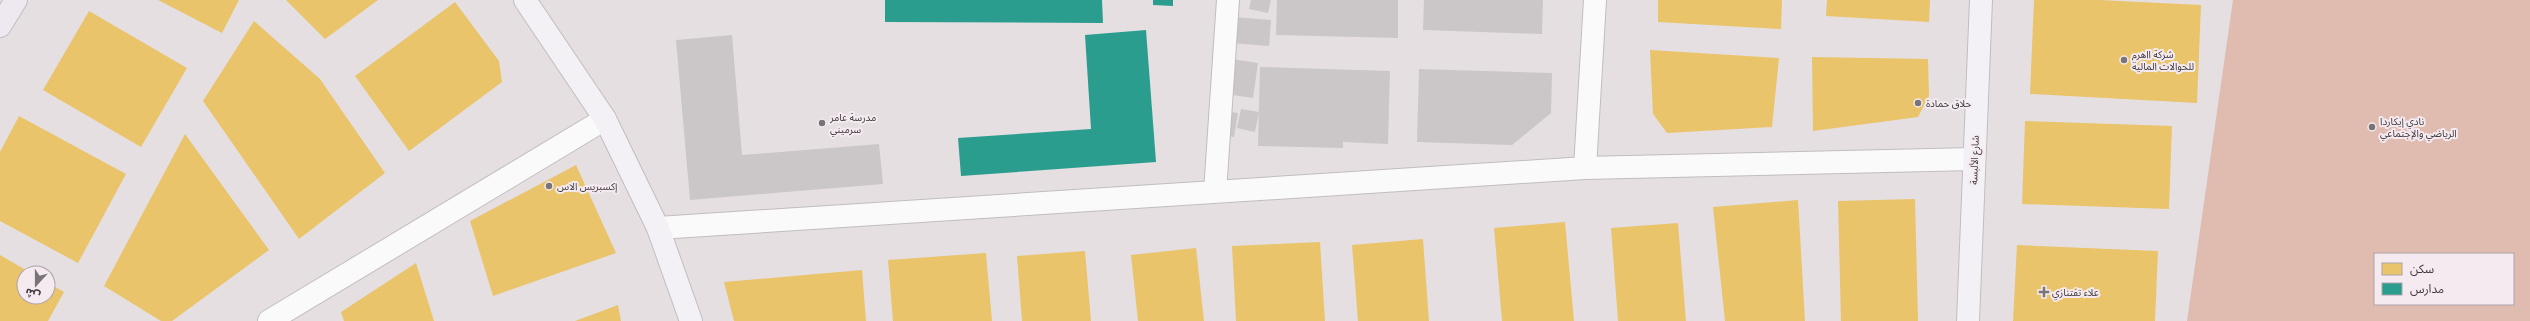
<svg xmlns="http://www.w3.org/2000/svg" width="2530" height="321" viewBox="0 0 2530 321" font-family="'Fira Sans Condensed','Noto Sans Arabic',sans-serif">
<rect width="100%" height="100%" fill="#e5dfe2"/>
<!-- green -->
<path fill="#e0bbb0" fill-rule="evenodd" d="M2233,0H2530V321H2187ZM2375,254H2513V304H2375Z"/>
<!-- homes -->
<path fill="#e9c46a" d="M158,0H239L222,33Z
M286,0H378L325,39Z
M1658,0H1782L1781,29L1658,22Z
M1827,0H1930L1929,22L1826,16Z
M2034,0H2099L2201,5L2197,103L2030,94Z
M455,2L499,61L502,82L409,151L355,76Z
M89,11L187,68L141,147L43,90Z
M254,21L320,79L385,173L299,239L203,101Z
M1650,50L1779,58L1772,127L1667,133L1653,114Z
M1812,57L1928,59L1929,96L1918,117L1813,131Z
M19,116L126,174L78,263L0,221V152Z
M2025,121L2172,126L2169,209L2022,204Z
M185,134L269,250L172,321H161L104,286Z
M576,165L616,253L493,296L470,221Z
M1915,199L1918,321H1841L1838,201Z
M1798,200L1805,321H1725L1713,207Z
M1565,222L1574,321H1502L1494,228Z
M1678,223L1686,321H1618L1611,228Z
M1423,239L1429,321H1358L1352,245Z
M1320,242L1325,321H1236L1232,246Z
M2017,245L2158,251L2155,321H2013Z
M1196,248L1204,321H1138L1131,255Z
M1085,251L1091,321H1022L1017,256Z
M986,253L992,321H893L888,260Z
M0,255L31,273H24V297H48V283L64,292L48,321H0Z
M416,263L434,321H344L341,312Z
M862,270L866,321H734L724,282Z
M618,305L621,321H575Z"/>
<!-- schools -->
<path fill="#2a9d8f" d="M885,0H1102L1103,23L885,22Z
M1153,0H1173V6L1153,5Z
M1146,30L1156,162L961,176L958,138L1091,129L1085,35Z"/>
<!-- building -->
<path fill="#cbc6c8" d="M1251,0H1271L1268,13L1249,9Z
M1277,0H1398V38L1276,35Z
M1424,0H1543L1542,34L1423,30Z
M1234,17L1271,20L1269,46L1231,43Z
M732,35L742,155L879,144L883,184L690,200L676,40Z
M1231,59L1258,63L1253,98L1226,94Z
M1260,67L1390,71L1388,144L1343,142V148L1258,146Z
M1419,69L1552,73L1551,113L1512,145L1417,142Z
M1241,109L1259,112L1255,132L1237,128Z
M1224,111L1238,113L1234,137L1220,135Z"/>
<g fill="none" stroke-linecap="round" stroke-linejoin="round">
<!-- street casing -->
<g stroke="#c1bdbf" stroke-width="24">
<path id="street" d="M1585,168L1595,0
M1215,192L1228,0
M658,228L1585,168L1974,159
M269,321L605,119"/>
</g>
<!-- secondary casing -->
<g stroke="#c1bdbf" stroke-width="24">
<path id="secondary" d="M525,0L605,119L658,228L691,321
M1968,321L1981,0"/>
</g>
<!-- primary casing -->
<g stroke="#c0bebf" stroke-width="24">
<path id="primary" d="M0,26L16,0"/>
</g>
<!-- street -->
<use href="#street" stroke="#fbfafb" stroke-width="22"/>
<!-- secondary -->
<use href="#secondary" stroke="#f4f1f6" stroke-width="22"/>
<!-- primary -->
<use href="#primary" stroke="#eee8f0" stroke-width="22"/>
</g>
<!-- markers -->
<g fill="#787477" stroke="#f4eaf0" stroke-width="1.5">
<circle cx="2124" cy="60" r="4"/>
<circle cx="1918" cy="103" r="4"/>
<circle cx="822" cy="123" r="4"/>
<circle cx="2372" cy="127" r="4"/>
<circle cx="549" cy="186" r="4"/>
<path d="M2042 286h4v4h4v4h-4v4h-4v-4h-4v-4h4z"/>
</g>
<g text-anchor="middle" stroke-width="4" stroke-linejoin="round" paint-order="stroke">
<!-- poi labels -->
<g font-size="10" fill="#3e3a3d" stroke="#f4eaf0" text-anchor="start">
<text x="2132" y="58">شركة ااهرم<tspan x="2132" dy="12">للحوالات المالية</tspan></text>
<text x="1926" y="107">حلاق حمادة</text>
<text x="830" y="121">مدرسة عامر<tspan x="830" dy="12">سرميني</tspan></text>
<text x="2380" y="125">نادي إيكاردا<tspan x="2380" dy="12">الرياضي والإجتماعي</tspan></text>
<text x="557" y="190">إكسبريس الاس</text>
<text x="2052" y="296">علاء تفتنازي</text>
</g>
<!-- street labels -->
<g font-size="10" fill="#3e3a3d" stroke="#f4eaf0">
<text transform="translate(1974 160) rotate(-88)" y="4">شارع الألبسة</text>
</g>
</g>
<!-- legend -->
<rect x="2374" y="253" width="140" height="52" fill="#f4eaf0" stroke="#aba4a8"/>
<rect x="2382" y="263" width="20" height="12" fill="#e9c46a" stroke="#aba4a8"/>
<text x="2410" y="273" font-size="12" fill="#3e3a3d">سكن</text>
<rect x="2382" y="283" width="20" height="12" fill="#2a9d8f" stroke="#aba4a8"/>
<text x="2410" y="293" font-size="12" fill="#3e3a3d">مدارس</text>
<!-- north arrow -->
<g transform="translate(36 285) rotate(201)"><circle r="19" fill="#f4eaf0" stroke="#aba4a8"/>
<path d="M0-3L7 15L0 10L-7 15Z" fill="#787477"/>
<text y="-6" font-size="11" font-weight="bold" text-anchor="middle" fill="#3e3a3d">ش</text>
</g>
</svg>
